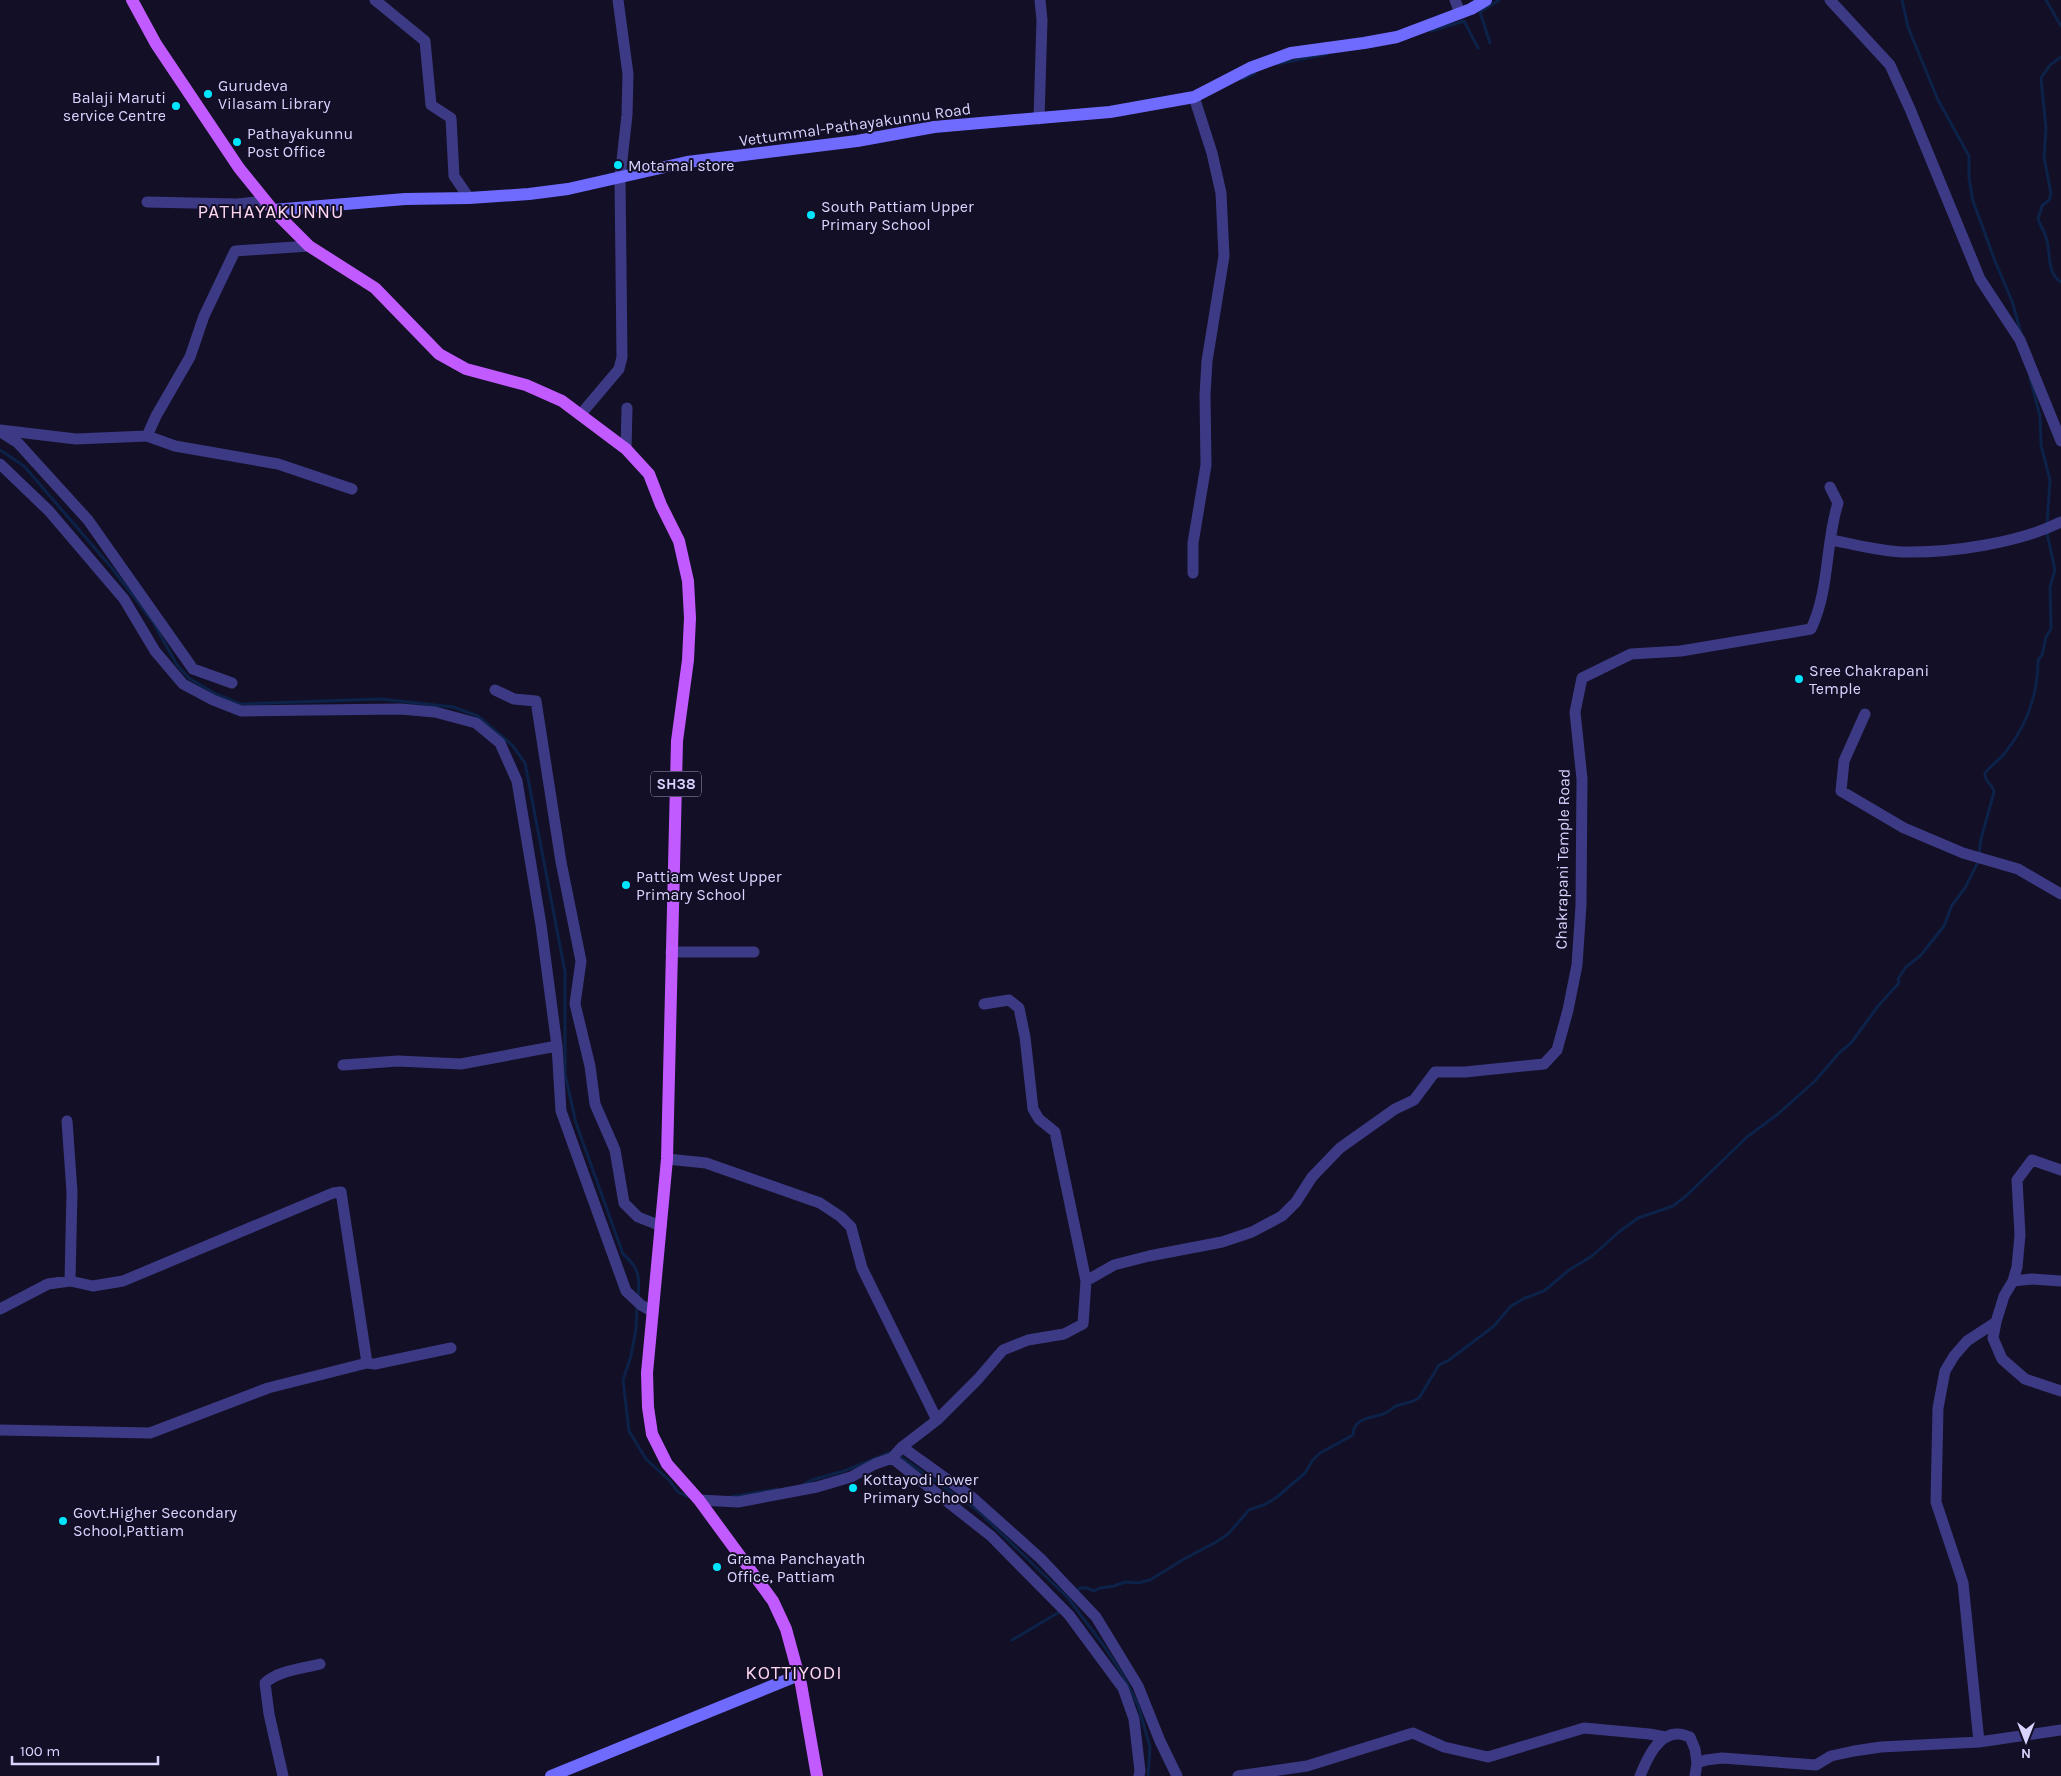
<svg xmlns="http://www.w3.org/2000/svg" width="2061" height="1776" viewBox="0 0 2061 1776" font-family="Karla,sans-serif">
<rect width="100%" height="100%" fill="#130f26"/>
<g fill="none" stroke-linecap="round" stroke-linejoin="round">
<!-- stream -->
<path stroke="#0c2248" stroke-width="3" d="M1902,0L1908,27L1938,100L1969,156V178L1973,201L1995,261L2012,301L2021,333
M2046,0L2061,26
M1431,31L1464,21L1478,48
M1490,43L1480,12L1499,0
M2061,57L2050,65L2041,78L2046,129L2044,157L2051,194L2049,200L2042,206L2038,219C2040,225 2044,231 2046,237C2051,251 2046,273 2061,282
M1277,64L1327,54
M1243,79L1255,73
M2030,378L2040,416L2041,445L2050,480L2047,524
M0,450L24,466L111,567L153,622L177,665L190,679L216,694L240,704L381,699L453,707L478,716L512,745L525,763L565,972V1074L576,1123L623,1254C639,1268 640,1276 638,1297
M1979,854L1981,839L1994,792C1993,784 1984,782 1985,773C1990,766 1998,761 2004,754C2026,727 2038,694 2038,660L2042,655L2046,637L2051,629L2050,587L2055,570L2047,533
M637,1308L636,1329L631,1356L623,1380L629,1431L646,1459L669,1480L678,1492L689,1497
M899,1456L977,1510L1068,1598L1104,1646L1124,1677L1138,1705L1150,1747L1148,1776
M804,1484L812,1480L844,1471L889,1453
M730,1497L778,1489
M1076,1592L1080,1588H1087L1094,1591L1100,1588L1114,1586L1125,1582L1138,1583L1150,1580L1184,1559L1216,1542L1228,1534L1249,1510L1266,1504L1277,1497L1305,1473L1312,1461L1320,1453L1353,1435C1353,1418 1371,1418 1383,1414C1388,1413 1391,1408 1396,1406C1404,1403 1412,1403 1419,1398L1439,1365L1449,1360L1494,1326L1511,1306L1525,1298L1544,1291L1569,1270L1592,1256L1619,1232L1638,1218L1673,1206L1687,1195L1747,1137L1778,1114L1815,1081L1839,1053L1851,1043L1878,1006L1899,983L1898,979L1906,967L1921,955L1944,926L1952,905L1965,888L1978,862
M1012,1640L1061,1611"/>
<!-- street -->
<path stroke="#3d3a85" stroke-width="11" d="M375,0L425,41L431,105L451,118L454,176L469,198
M1455,0L1460,13
M1830,0L1890,65L1910,109L1980,279L2020,340L2061,441
M1039,119L1042,20L1040,0
M147,202L237,204L265,201
M581,414L619,369L622,357L620,178L627,115L628,74L618,0
M0,430L76,439L147,436L156,416L190,357L204,316L235,251L309,246
M1,432L18,443L88,520L193,669L232,683
M147,436L175,446L278,464L352,489
M626,449L627,408
M0,464L49,511L124,599L155,651L183,684L213,700L241,711L400,709L435,712L476,723L500,743L517,781L541,925L557,1046L561,1111L626,1291L641,1305L653,1312
M1831,540C1854,544 1879,551 1903,552C1951,553 2019,543 2061,522
M1193,573V543L1206,465L1205,395L1207,361L1224,256L1221,193L1212,153L1194,97
M495,690L514,699L536,701L561,862L581,961L575,1004L590,1066L595,1104L615,1150L624,1203L638,1217L661,1226
M1865,714L1844,761L1841,791L1904,828L1963,853L2018,869L2061,894
M671,952H754
M984,1004L1009,1000L1019,1008L1025,1037L1033,1109L1039,1119L1055,1132L1086,1281
M343,1065L398,1061L461,1064L557,1046
M67,1121L72,1192L70,1281
M667,1159L706,1163L820,1203L841,1217L851,1227L862,1268L937,1420
M2061,1170L2032,1160L2017,1180L2020,1235L2017,1267L2013,1281L2004,1296L1996,1322L1993,1338L2002,1359L2025,1379L2061,1391
M2013,1281L2032,1279L2061,1281
M0,1309L48,1284L70,1281L93,1286L123,1281L333,1193L341,1192L367,1363
M0,1430L150,1433L268,1388L367,1363L375,1364L451,1348
M902,1447L973,1498L1040,1558L1096,1617L1138,1686L1160,1741L1177,1776
M892,1458L991,1536L1069,1615L1123,1688L1134,1719L1140,1771L1139,1776
M699,1500L738,1502L817,1487L851,1477L875,1464L892,1458L902,1447L937,1420L978,1379L1003,1350L1028,1340L1064,1334L1083,1324L1086,1281L1114,1265L1149,1256L1222,1242L1252,1232L1282,1216L1296,1202L1312,1177L1340,1148L1395,1109L1414,1100L1435,1072H1465L1544,1064L1557,1050L1568,1010L1577,965L1581,905L1582,779L1575,712L1582,678L1631,654L1681,651L1811,629C1830,589 1825,544 1838,503L1830,487
M1979,1742L1963,1583L1936,1502L1938,1408L1945,1371L1954,1356L1967,1341L1996,1322
M283,1776L269,1714L265,1683C279,1670 302,1669 320,1664
M1238,1776L1307,1766L1413,1733L1444,1747L1488,1757L1584,1728L1649,1734L1666,1737
M1640,1776C1646,1761 1658,1732 1679,1734C1682,1734 1687,1736 1690,1737L1695,1749L1697,1763
M1695,1776L1697,1763L1706,1760L1722,1758L1816,1765L1831,1756L1854,1751L1881,1747L1979,1742L2061,1730"/>
<!-- secondary -->
<path stroke="#6f6bff" stroke-width="12" d="M273,210L405,199L469,198L529,194L568,189L687,162L857,141L934,127L1110,112L1194,97L1250,68L1291,53L1364,43L1397,37L1471,9L1486,0
M551,1776L799,1675"/>
<!-- primary -->
<path stroke="#c25bff" stroke-width="12" d="M132,0L156,44L239,168L273,210L309,246L375,288L439,354L466,369L526,385L562,401L626,449L649,474L661,505L679,541L688,581L690,618L688,660L677,741L667,1159L647,1373L648,1407L652,1434L667,1464L699,1500L773,1601L786,1629L801,1684L817,1776"/>
</g>
<!-- markers -->
<g fill="#00e5ff" stroke="#130f26" stroke-width="2">
<circle cx="208" cy="94" r="5"/>
<circle cx="176" cy="106" r="5"/>
<circle cx="237" cy="142" r="5"/>
<circle cx="618" cy="165" r="5"/>
<circle cx="811" cy="215" r="5"/>
<circle cx="1799" cy="679" r="5"/>
<circle cx="626" cy="885" r="5"/>
<circle cx="853" cy="1488" r="5"/>
<circle cx="63" cy="1521" r="5"/>
<circle cx="717" cy="1567" r="5"/>
</g>
<g text-anchor="middle" stroke-width="4" stroke-linejoin="round" paint-order="stroke">
<!-- shield labels -->
<rect fill="#130f26" stroke="#9e99be" stroke-width="1" x="651" y="771.5" width="50" height="25" rx="4"/>
<g font-size="15" font-weight="bold" fill="#d9d4ff">
<text x="676" y="789">SH38</text>
</g>
<!-- poi labels -->
<g font-size="16" fill="#d9d4ff" stroke="#130f26" text-anchor="start">
<text x="218" y="91">Gurudeva<tspan x="218" dy="18">Vilasam Library</tspan></text>
<text x="166" y="103" text-anchor="end">Balaji Maruti<tspan x="166" dy="18">service Centre</tspan></text>
<text x="247" y="139">Pathayakunnu<tspan x="247" dy="18">Post Office</tspan></text>
<text x="628" y="171">Motamal store</text>
<text x="821" y="212">South Pattiam Upper<tspan x="821" dy="18">Primary School</tspan></text>
<text x="1809" y="676">Sree Chakrapani<tspan x="1809" dy="18">Temple</tspan></text>
<text x="636" y="882">Pattiam West Upper<tspan x="636" dy="18">Primary School</tspan></text>
<text x="863" y="1485">Kottayodi Lower<tspan x="863" dy="18">Primary School</tspan></text>
<text x="73" y="1518">Govt.Higher Secondary<tspan x="73" dy="18">School,Pattiam</tspan></text>
<text x="727" y="1564">Grama Panchayath<tspan x="727" dy="18">Office, Pattiam</tspan></text>
</g>
<!-- street labels -->
<g font-size="16" fill="#d9d4ff" stroke="#130f26">
<text transform="translate(855 124) rotate(-8)" y="6">Vettummal-Pathayakunnu Road</text>
<text transform="translate(1562 859) rotate(-89)" y="6">Chakrapani Temple Road</text>
</g>
<!-- quarter labels -->
<g font-size="19" letter-spacing="1" fill="#ffd6f0" stroke="#130f26">
<text x="271" y="218">PATHAYAKUNNU</text>
<text x="794" y="1679">KOTTIYODI</text>
</g>
</g>
<!-- north arrow -->
<g transform="translate(2026 1741) rotate(180)" stroke="#130f26" stroke-width="4" paint-order="stroke">
<path d="M0-4L9 19L0 12L-9 19Z" fill="#d9d4ff"/>
<text y="-8" font-size="14" font-weight="bold" text-anchor="middle" fill="#d9d4ff">N</text>
</g>
<!-- scale -->
<path d="M12 1756v8h146v-8" fill="none" stroke="#d9d4ff" stroke-width="2.5"/>
<text x="20" y="1756" font-size="15" fill="#d9d4ff" stroke="#130f26" stroke-width="4" paint-order="stroke">100 m</text>
</svg>
